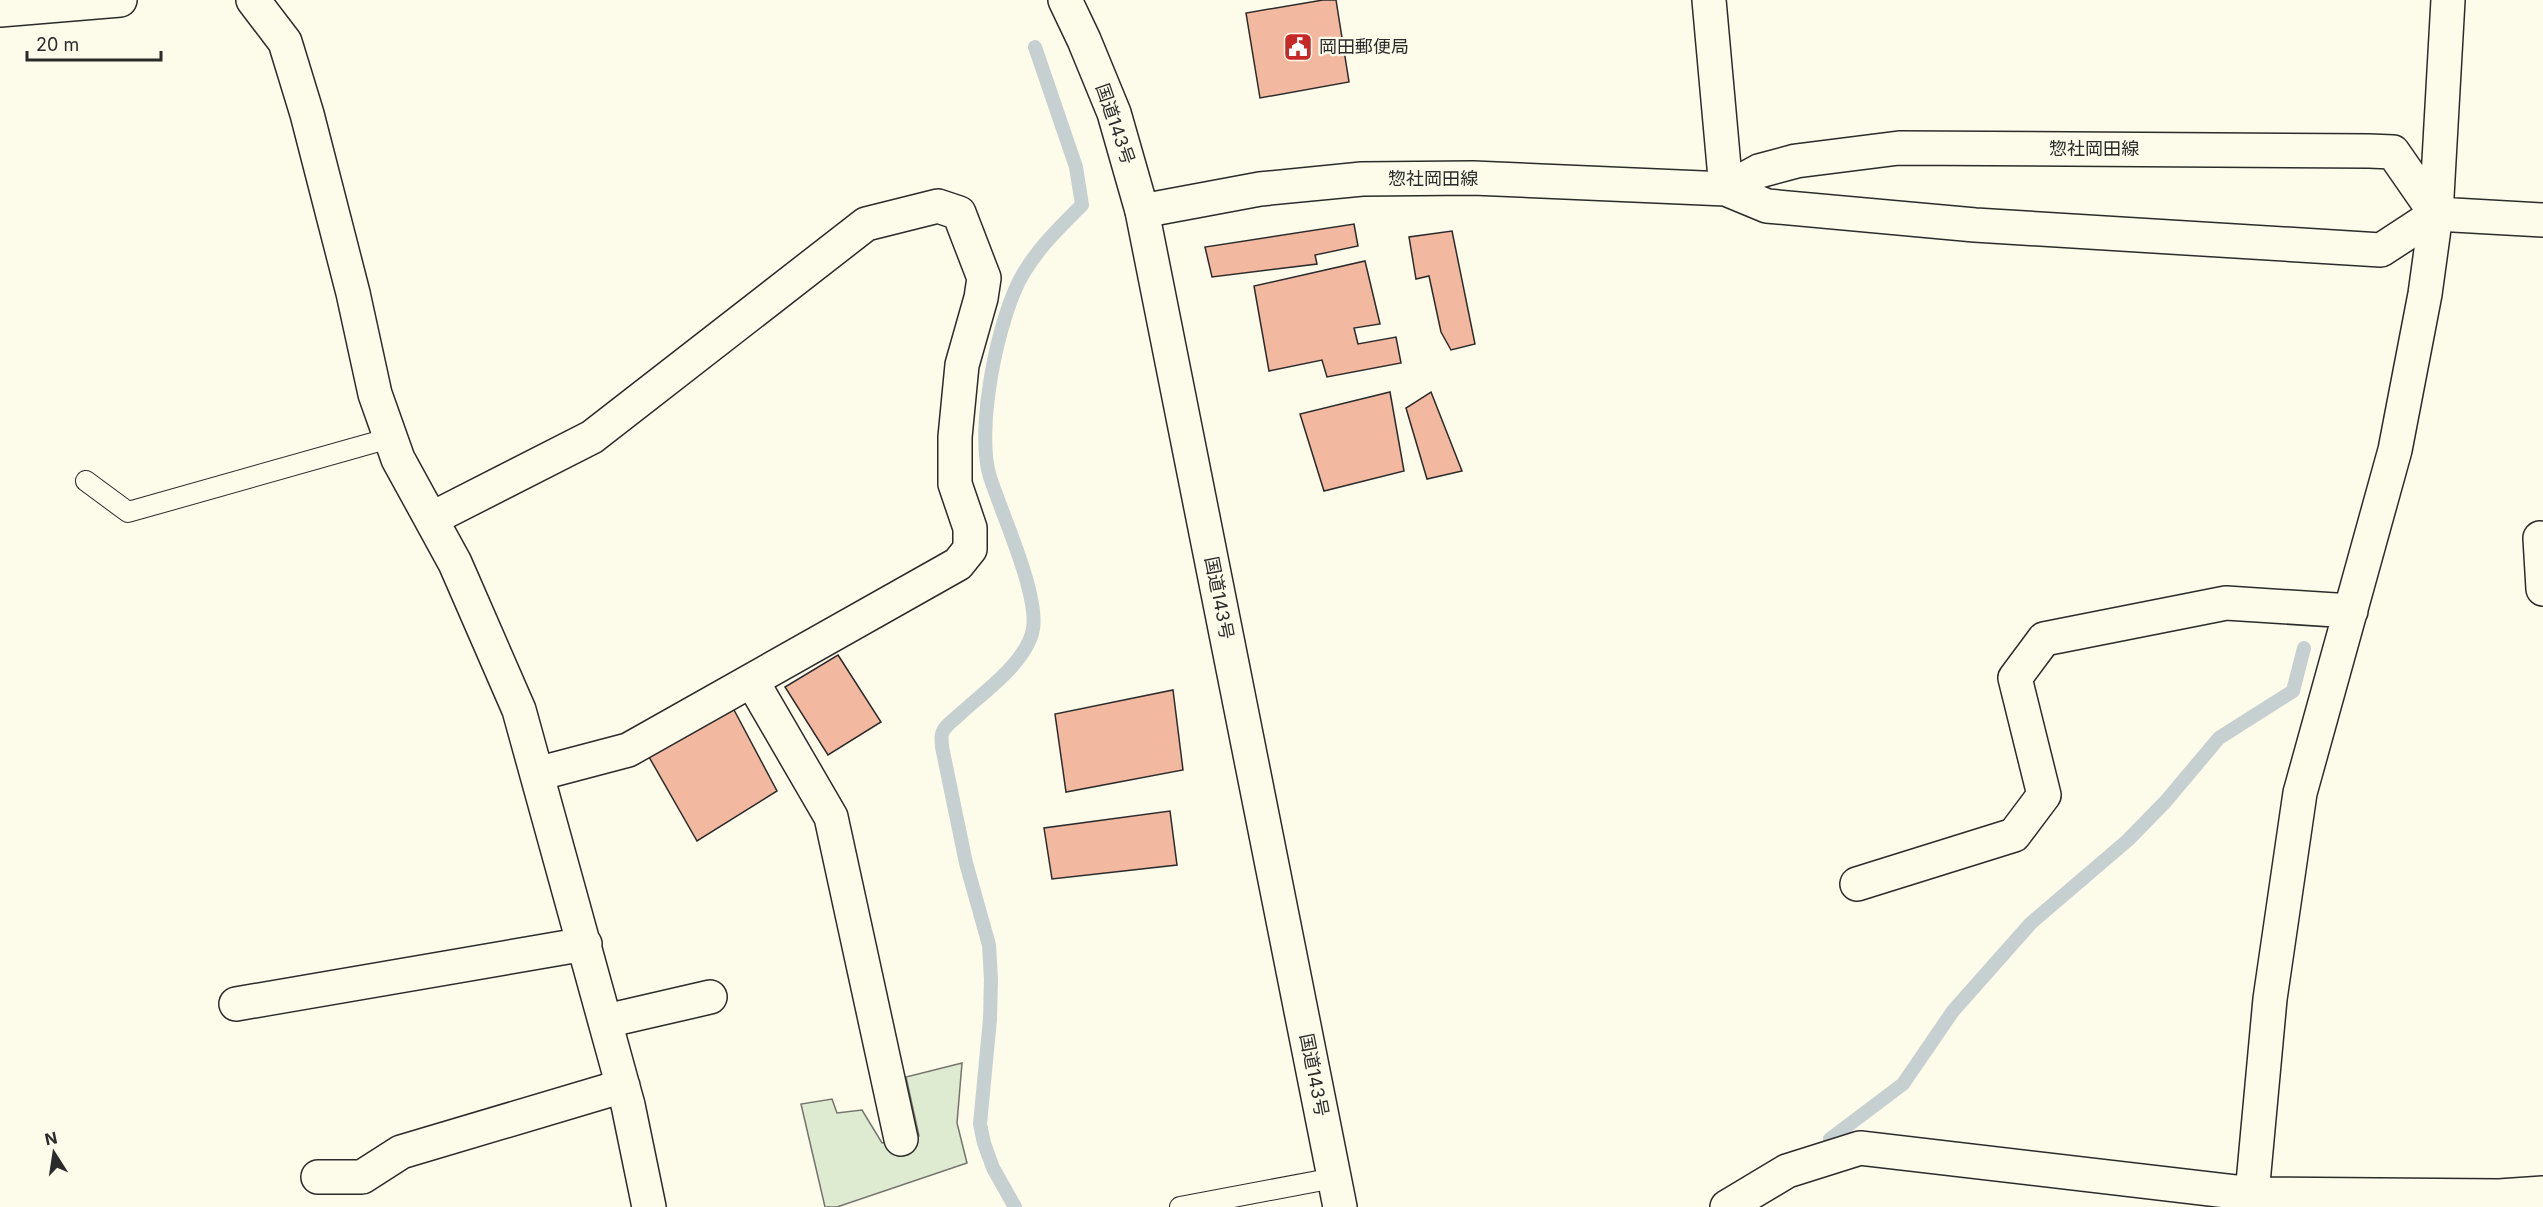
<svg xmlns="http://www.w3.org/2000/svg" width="2543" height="1207" viewBox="0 0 2543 1207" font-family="Inter,'Noto Sans JP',sans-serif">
<rect width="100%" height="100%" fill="#fdfbea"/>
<!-- green -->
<path fill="#deebd1" stroke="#74746e" stroke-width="1.5" d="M962,1063L957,1123L967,1163L837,1207H825L801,1104L832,1099L837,1113L862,1110L882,1143L919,1136L906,1077Z"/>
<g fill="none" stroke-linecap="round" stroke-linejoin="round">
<!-- stream -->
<path stroke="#c7d0d0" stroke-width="14" d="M1830,1139L1903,1084L1953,1011L2031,923L2128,840L2166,801L2219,738L2293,691L2304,648
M1015,1207L993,1168L984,1143L980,1124L990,1019L991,979L989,945L966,863L942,747C942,744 941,737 942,734C944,726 955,719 960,714C984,692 1027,662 1033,629C1039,594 1001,512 990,477C975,430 998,316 1023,274C1039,247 1060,227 1082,205L1076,167L1035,47"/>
</g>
<!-- building -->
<path fill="#f2b8a0" stroke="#2b2b2b" stroke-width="1.5" d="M1323,0H1336L1349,82L1260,98L1246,13Z
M1354,224L1358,246L1315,255L1317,264L1212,277L1205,247Z
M1452,231L1475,344L1451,350L1441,332L1429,276L1416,279L1409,237Z
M1365,261L1380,324L1354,328L1358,344L1396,337L1401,363L1327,377L1322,360L1269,371L1254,286Z
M1390,392L1404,471L1324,491L1300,414Z
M1431,392L1462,471L1427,479L1406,408Z
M838,655L881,722L828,755L785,687Z
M1173,690L1183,770L1066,792L1055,714Z
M733,708L777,791L697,841L649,757Z
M1170,811L1177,865L1052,879L1044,828Z"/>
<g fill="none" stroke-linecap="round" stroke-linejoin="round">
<!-- service casing -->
<g stroke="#2b2b2b" stroke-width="22">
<path id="service" d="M86,481L128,512L390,438
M1180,1207L1334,1178"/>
</g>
<!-- minor casing -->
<g stroke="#2b2b2b" stroke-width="36">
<path id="minor" d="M253,0L285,42L307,114L353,293L375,394L398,459L455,563L519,710L628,1105L649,1207
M1709,0L1726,189
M0,10L120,0
M431,519L592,437L866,224L938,206L959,213L984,278L981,298L962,365L955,437V484L970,528V549L958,564L628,750L537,774
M2540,538L2543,589
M752,681L831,817L901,1139
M1857,884L2014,835L2044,795L2015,678L2044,639L2226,603L2351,611
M236,1004L585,944
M606,1021L710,997
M318,1177H362L401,1152L623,1086
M1727,1207L1787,1171L1860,1148L2252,1194L2499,1196L2543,1193
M2253,1207L2252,1194L2270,999L2300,793L2395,450L2425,294L2436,214"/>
</g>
<!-- secondary casing -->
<g stroke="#2b2b2b" stroke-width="36">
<path id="secondary" d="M1726,189L1759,171L1796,161L1899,148L2369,151L2393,152L2436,214
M1142,211L1260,189L1362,179L1473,178L1726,189L1767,206L1975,225L2381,250L2436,214L2543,220
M2436,214L2448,0"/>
</g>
<!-- trunk casing -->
<g stroke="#2b2b2b" stroke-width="36">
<path id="trunk" d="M1065,0L1084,40L1114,113L1142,211L1340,1207"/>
</g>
<!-- service -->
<use href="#service" stroke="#fdfbea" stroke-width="20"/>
<!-- minor -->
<use href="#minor" stroke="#fdfbea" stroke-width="33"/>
<!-- secondary -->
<use href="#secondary" stroke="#fdfbea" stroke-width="33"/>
<!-- trunk -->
<use href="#trunk" stroke="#fdfbea" stroke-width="33"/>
</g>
<!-- icons -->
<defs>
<g id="civic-square" transform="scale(1.5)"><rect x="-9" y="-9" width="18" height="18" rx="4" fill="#c62828" stroke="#fdfbea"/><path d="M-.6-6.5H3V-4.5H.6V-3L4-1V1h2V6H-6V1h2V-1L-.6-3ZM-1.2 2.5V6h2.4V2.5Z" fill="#fff"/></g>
</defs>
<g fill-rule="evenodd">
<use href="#civic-square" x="1298" y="47"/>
</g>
<g text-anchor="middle" stroke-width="4.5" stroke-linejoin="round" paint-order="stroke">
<!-- poi labels -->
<g font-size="18" fill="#2b2b2b" stroke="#fdfbea" text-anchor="start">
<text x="1319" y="53">岡田郵便局</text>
</g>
<!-- street labels -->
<g font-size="18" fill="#2b2b2b" stroke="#fdfbea">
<text transform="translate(1115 124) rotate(71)" y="6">国道143号</text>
<text x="2094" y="155">惣社岡田線</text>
<text x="1433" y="185">惣社岡田線</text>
<text transform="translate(1219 598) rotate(79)" y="6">国道143号</text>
<text transform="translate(1314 1075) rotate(79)" y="6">国道143号</text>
</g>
</g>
<!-- north arrow -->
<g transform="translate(54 1153) rotate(348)" stroke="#fdfbea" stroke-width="4.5" paint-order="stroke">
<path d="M0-4.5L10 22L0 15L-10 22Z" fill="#2b2b2b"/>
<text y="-9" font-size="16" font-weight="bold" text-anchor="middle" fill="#2b2b2b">N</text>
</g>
<!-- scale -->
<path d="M27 51v9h134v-9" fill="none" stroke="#2b2b2b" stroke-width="3"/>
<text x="36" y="51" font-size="18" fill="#2b2b2b" stroke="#fdfbea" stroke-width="4.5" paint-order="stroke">20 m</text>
</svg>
